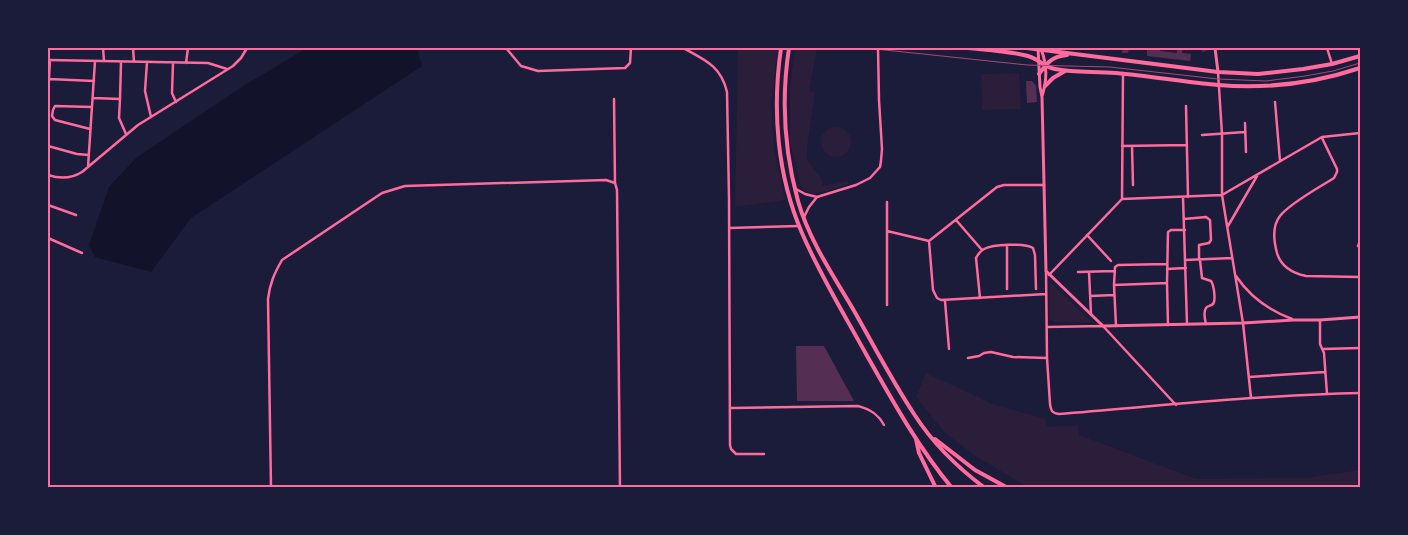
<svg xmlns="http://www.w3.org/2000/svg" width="1408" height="535" viewBox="0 0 1408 535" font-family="'Titillium Web',sans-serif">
<rect width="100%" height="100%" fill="#1b1b3a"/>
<!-- green -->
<path fill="#2a1e3b" d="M738,48H778L771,103L774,149L785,200L735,207Z
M795,48H817L809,91L815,92L807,147V160L820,177L823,186L847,181L849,184L816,194L810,193L801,187L790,142V87Z
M1019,73L1021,109L982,110L981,74Z
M821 142a15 15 0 1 1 30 0a15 15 0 1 1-30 0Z
M1050,282L1092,322H1054L1050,319Z
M926,373L993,404L1045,419L1048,427L1078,425L1079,435L1196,479L1306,478L1360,470V487H1028L977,457L945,433L916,397Z"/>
<!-- water -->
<path fill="#12122b" d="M307,48H417L422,66L191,218L151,272L95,257L89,245L109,187L136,158L245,85Z"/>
<!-- building -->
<path fill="#542f53" d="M1123,48H1129L1128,53H1122Z
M1155,48H1161L1160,51L1177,53V48H1183L1182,53L1191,54L1190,61L1147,56V50H1155Z
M1200,48H1208V50L1203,52Z
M1026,81H1032L1036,86L1037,102L1027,103Z
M796,346H824L854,401H797Z"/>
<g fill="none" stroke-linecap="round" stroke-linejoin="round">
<!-- minor -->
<path stroke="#ff6b9d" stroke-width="2.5" d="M103,48L104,61
M133,48L134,62
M506,48L521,66L538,71L625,68L630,63L631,48
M683,48C705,60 721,66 727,92L729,198L730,445L731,449L736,454H764
M1327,48L1332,64
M48,60L208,63L227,69
M147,62L145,91L151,117
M173,63L172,93L176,102
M186,63L188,48
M1218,72L1222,134V195L1243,323L1251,398
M49,79L94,81
M48,96L50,60
M93,98L120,99L119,118L126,134
M120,99L121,62
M614,99L615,183
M1275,102L1280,161
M1186,106L1188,197
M1245,123L1246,152
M90,129L55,120L52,116L53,110L55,106L92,107
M1202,135L1245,132
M1322,138L1337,169V172L1334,178C1320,187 1290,203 1280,216C1272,226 1274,242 1277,253C1281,267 1292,273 1306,276L1360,277
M48,146L77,154L89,155
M1122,146L1187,145
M1132,146L1133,185
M88,167L95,61
M48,175C60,179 71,179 82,172L138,125L233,66L241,58L247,48
M1044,185H1004L997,187L929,241L933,290L937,298L941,300L1046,294
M796,189L805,194L817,197
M1183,197L1187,324
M1122,199L1123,73
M48,205L76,215
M804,217L809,207L817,197L856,185L870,178L880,167L881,161L882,149L879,100L878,48
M1184,219L1206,217L1210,220L1211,240L1209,243L1199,245V260
M956,220L982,250
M1228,226L1257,176
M729,228L799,226
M887,231L929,241
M1087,235L1111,261
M48,238L82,253
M1007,245V289
M1358,246L1360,241
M1185,260L1232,258
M1200,260L1202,278L1211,281C1214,285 1216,301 1213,304C1211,306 1207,306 1206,308C1203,312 1205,320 1206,324
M1167,269L1186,268
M1046,271L1047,358L1050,404C1051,411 1052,413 1059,414C1160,406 1260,395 1360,393
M1078,272L1114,271
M1089,272L1091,314
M1049,275L1122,199L1222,195L1322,137L1360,133
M1236,276C1250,297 1268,310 1292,319
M1114,285L1167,283
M1090,296L1114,295
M980,298L976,258C978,254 980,251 984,249C993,244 1025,243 1033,248L1035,255L1036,289
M945,301L949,349
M887,305V202
M1320,320V344L1324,353L1327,394
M1168,325L1167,283L1168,232L1171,230H1185
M1116,326L1114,285L1115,267L1118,265L1167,264
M1047,327L1103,326L1176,405
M1323,349L1360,348
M968,358L979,356L984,353L991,352L1013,357L1047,358
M1249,377L1325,372
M730,408L858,406C870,409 878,414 884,425
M271,488L268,299C270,283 274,274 282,260L382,193L405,186L606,180L615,183L617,190L620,488"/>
<!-- tertiary -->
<path stroke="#ff6b9d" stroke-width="3" d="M1038,48L1040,87L1042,97L1046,271L1103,326L1243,323L1293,320H1320L1360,317
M1215,48L1218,72
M1041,49C1047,64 1047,81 1042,96"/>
<!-- secondary -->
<path stroke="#ff6b9d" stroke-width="4" d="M968,48C988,50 1009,51 1028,56C1039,59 1044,67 1055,69C1075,73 1096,71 1116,73C1150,76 1184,82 1218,85C1265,89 1315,83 1360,68
M1027,48L1218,72L1258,74L1303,69L1332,64L1360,56
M1039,74C1048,62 1051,57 1067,55
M1045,86L1053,78L1065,71"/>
<!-- trunk -->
<path stroke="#ff6b9d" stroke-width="4" d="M781,48C772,110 777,175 802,233C820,275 844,314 866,354C892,400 918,447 952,488
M789,48C781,100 784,150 798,201C809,240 833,275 853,309C873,344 892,381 914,414C932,442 958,468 985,488
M916,439L919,453L936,488
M935,439L975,470L1008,488"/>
<!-- tram -->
<path stroke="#a44b75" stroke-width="1" d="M866,48L1027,65L1110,67L1218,79L1266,81L1305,76L1333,71L1360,63"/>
</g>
<!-- border -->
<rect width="1408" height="535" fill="none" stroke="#1b1b3a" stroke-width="98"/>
<rect x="49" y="49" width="1310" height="437" fill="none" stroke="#ff6b9d" stroke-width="2"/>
</svg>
